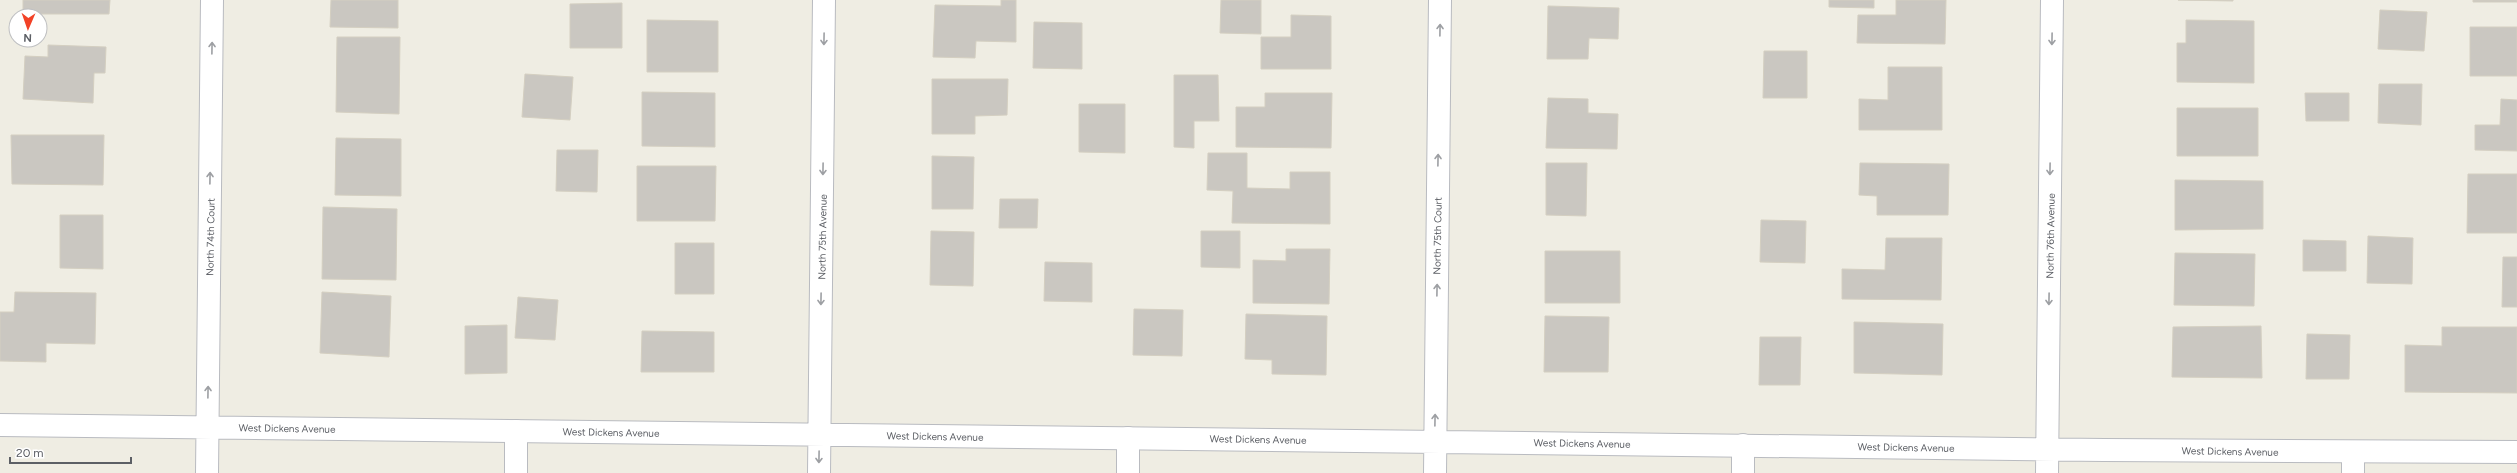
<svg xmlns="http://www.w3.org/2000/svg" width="2517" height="473" viewBox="0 0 2517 473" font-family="Figtree,sans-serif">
<rect width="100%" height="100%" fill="#efede3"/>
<!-- building -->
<path fill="#cac7c1" stroke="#d4cfc1" d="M23,0H110L109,14H23Z
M331,0H398V28L330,27Z
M1001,0H1016V42L976,41L975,58L933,57L935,5L1001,6Z
M1221,0H1261V34L1220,33Z
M1829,0H1874V8L1829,7Z
M1896,0H1946L1945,44L1857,43L1858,15H1896Z
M2178,0H2233V1Z
M2473,0H2517V2H2473Z
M622,3V48H570V4Z
M1548,6L1619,8L1618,39L1589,38L1588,59H1547Z
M2380,10L2427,12L2424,51L2378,49Z
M1291,15L1331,16V69H1261V37H1291Z
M647,20L718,21V72H647Z
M2186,20L2254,21V83L2177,82V43H2186Z
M1034,22L1082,23V69L1033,68Z
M2470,27H2517V76H2470Z
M337,37H400L399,114L336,112Z
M48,45L106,47L105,73H94L93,103L23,99L25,56L48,57Z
M1764,51H1807V98H1763Z
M1888,67H1942V130H1859V99L1888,100Z
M525,74L573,77L570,120L522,117Z
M1174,75H1218L1219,121H1194V148L1174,147Z
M932,79H1008L1007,115L975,116V134H932Z
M2379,84H2422L2421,125L2378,123Z
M642,92L715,93V147L642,146Z
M1265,93H1332L1331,148L1236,147V107H1265Z
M2305,93H2349V121H2306Z
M1548,98L1588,99V113L1618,114L1617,149L1546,148Z
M2501,99L2517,100V151L2475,150V125H2500Z
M1079,104H1125V153L1079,152Z
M2177,108H2258V156H2177Z
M11,135H104L103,185L12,184Z
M336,138L401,139V196L335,195Z
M557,150H598L597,192L556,191Z
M1208,153H1247V188L1290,189V172H1330V224L1232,223L1233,191L1207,190Z
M932,156L974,157L973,209H932Z
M1546,163H1587L1586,216L1546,215Z
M1860,163L1949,164L1948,215H1877V196L1859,195Z
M637,166H716L715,221H637Z
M2468,174H2517V233H2467Z
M2175,180L2263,181V229L2175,230Z
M1000,199H1038L1037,228H999Z
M323,207L397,209L396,280L322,279Z
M60,215H103V269L60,268Z
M1761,220L1806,221L1805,263L1760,262Z
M931,231L974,232L973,286L930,285Z
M1201,231H1240V268L1201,267Z
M2368,236L2413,238L2412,284L2367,283Z
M1886,238H1942L1941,300L1842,299V269L1885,270Z
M2303,240L2346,241V271H2303Z
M675,243H714V294H675Z
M1286,249H1330L1329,304L1253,303V260L1286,261Z
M1545,251H1620V303H1545Z
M2175,253L2255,254L2254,306L2174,305Z
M2503,257H2517V307H2502Z
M1045,262L1092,263V302L1044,301Z
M15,292L96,293L95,344L46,343V362L0,361V312H14Z
M322,292L391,296L389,357L320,353Z
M518,297L558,300L555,340L515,338Z
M1134,309L1183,310L1182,356L1133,355Z
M1246,314L1327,316L1326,375L1272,374V360L1245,359Z
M1545,316L1609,317L1608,372H1544Z
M1854,322L1943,324L1942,375L1854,373Z
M507,325V373L465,374V326Z
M2261,326L2262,378L2172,377L2173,327Z
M2442,327H2517V393L2405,392V345L2442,346Z
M642,331L714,332V372H641Z
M2307,334L2350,335L2349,379H2306Z
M1760,337H1801L1800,385H1759Z"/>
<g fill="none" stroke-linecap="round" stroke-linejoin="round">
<!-- service casing -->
<g stroke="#b9bbc0" stroke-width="24">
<path id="service" d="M516,473V431
M1128,473V438
M1743,473V445
M2353,473V452"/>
</g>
<!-- minor casing -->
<g stroke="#b9bbc0" stroke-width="24">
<path id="minor" d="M0,425L2105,450L2517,452
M207,473L212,0
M819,473L824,0
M1435,473L1440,0
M2047,473L2052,0"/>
</g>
<!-- service -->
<use href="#service" stroke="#fff" stroke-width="22"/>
<!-- minor -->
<use href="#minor" stroke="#fff" stroke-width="22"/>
</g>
<!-- one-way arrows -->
<defs><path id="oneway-shaft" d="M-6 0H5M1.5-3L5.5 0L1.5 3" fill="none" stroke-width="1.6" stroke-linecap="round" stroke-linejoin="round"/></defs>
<g stroke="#9d9fa3">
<use href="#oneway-shaft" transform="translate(1440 30) rotate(-89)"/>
<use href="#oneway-shaft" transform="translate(824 39) rotate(91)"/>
<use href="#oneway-shaft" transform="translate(2052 39) rotate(91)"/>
<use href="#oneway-shaft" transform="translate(212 48) rotate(-89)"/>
<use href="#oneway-shaft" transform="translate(1438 160) rotate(-89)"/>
<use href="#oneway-shaft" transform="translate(823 169) rotate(91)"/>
<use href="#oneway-shaft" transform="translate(2050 169) rotate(91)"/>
<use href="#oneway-shaft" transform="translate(210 178) rotate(-89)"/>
<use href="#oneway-shaft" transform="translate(1437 290) rotate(-89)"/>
<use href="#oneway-shaft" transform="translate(821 299) rotate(91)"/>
<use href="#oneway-shaft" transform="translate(2049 299) rotate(91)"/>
<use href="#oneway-shaft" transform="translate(208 392) rotate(-89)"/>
<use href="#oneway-shaft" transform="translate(1435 420) rotate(-89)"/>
<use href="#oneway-shaft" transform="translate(819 457) rotate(91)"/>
</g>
<g text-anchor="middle" stroke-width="3" stroke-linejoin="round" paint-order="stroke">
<!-- street labels -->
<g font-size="10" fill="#5c5f65" stroke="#fff">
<text transform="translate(1437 236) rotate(-89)" y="4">North 75th Court</text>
<text transform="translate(2050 236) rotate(-89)" y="4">North 76th Avenue</text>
<text transform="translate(210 237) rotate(-89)" y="4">North 74th Court</text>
<text transform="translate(822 237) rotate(-89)" y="4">North 75th Avenue</text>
<text transform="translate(287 428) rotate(1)" y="4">West Dickens Avenue</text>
<text transform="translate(611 432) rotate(1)" y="4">West Dickens Avenue</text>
<text transform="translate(935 436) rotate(1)" y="4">West Dickens Avenue</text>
<text transform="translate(1258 439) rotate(1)" y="4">West Dickens Avenue</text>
<text transform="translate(1582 443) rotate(1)" y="4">West Dickens Avenue</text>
<text transform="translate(1906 447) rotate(1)" y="4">West Dickens Avenue</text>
<text transform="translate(2230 451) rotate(1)" y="4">West Dickens Avenue</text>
</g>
</g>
<!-- north arrow -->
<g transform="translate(28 28) rotate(182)"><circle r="19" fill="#ffffff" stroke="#bebfc1"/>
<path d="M0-3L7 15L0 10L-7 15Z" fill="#f24227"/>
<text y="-6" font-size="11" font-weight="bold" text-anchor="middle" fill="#5c5f65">N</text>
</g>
<!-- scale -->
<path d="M10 457v6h121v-6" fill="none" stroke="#5c5f65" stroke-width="2"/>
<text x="16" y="457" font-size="12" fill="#5c5f65" stroke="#ffffff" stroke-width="3" paint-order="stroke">20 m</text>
</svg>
